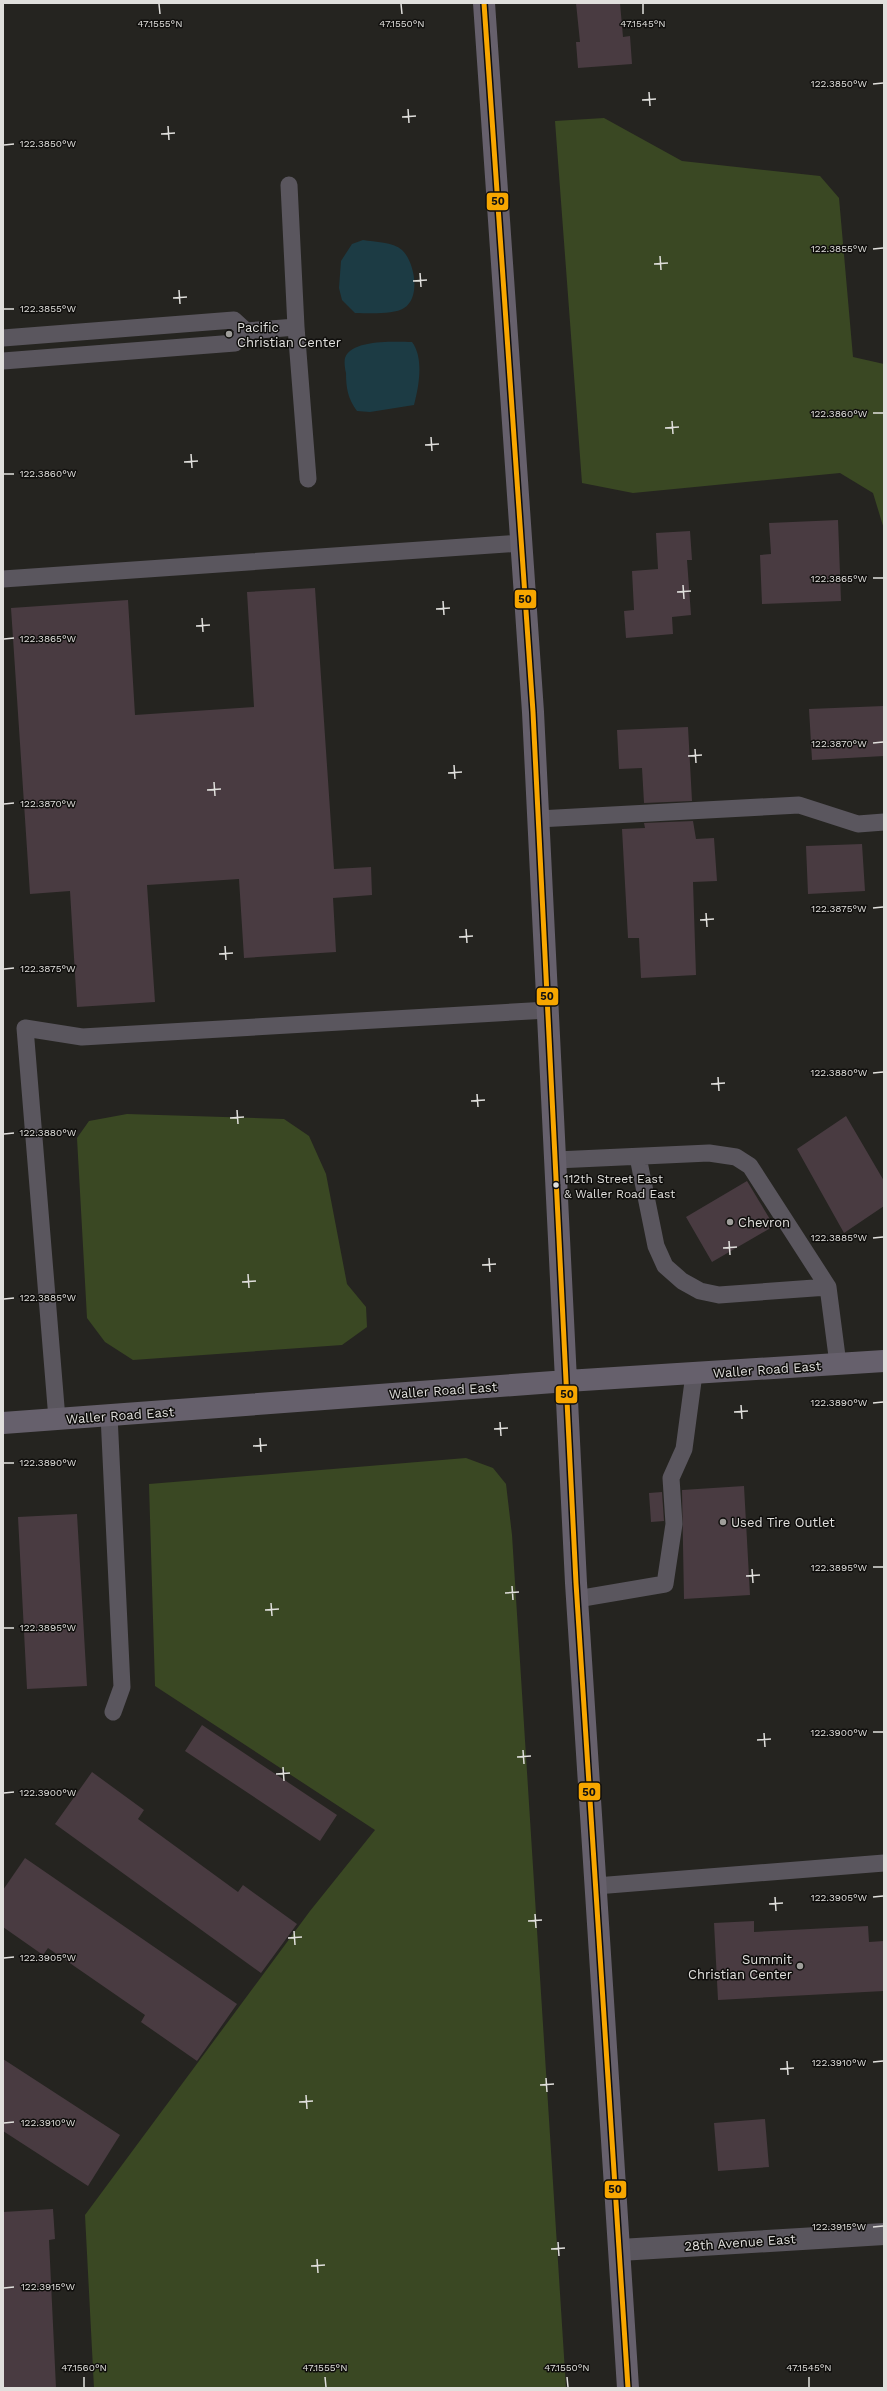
<svg xmlns="http://www.w3.org/2000/svg" width="887" height="2391" viewBox="0 0 887 2391" font-family="'Work Sans',sans-serif">
<rect width="100%" height="100%" fill="#252420"/>
<!-- green -->
<path fill="#3a4823" d="M604,118L682,161L820,176L839,198L853,357L884,364V529L873,493L840,473L633,493L582,483L555,121Z
M127,1114L284,1119L309,1136L326,1174L347,1284L366,1307L367,1327L342,1345L133,1360L105,1342L87,1318L77,1138L89,1121Z
M466,1458L493,1468L506,1484L512,1535L566,2388H94L85,2215L310,1911L375,1830L155,1686L149,1484Z"/>
<!-- water -->
<path fill="#1c3b44" d="M363,240C375,242 393,242 402,250C415,262 421,298 404,308C394,315 367,313 355,313L342,300L339,288L341,261L352,244Z
M412,342C424,358 419,386 414,405L370,412L357,411C348,399 346,388 346,373C345,369 344,362 345,358C352,339 395,342 412,342Z"/>
<!-- building -->
<path fill="#493b41" d="M576,3H620L623,37L630,36L632,64L578,68L576,42H580Z
M838,520L841,601L762,604L760,555L771,554L769,523Z
M690,531L692,560H687L691,615L672,617L673,634L626,638L624,611L634,610L632,571L658,569L656,533Z
M315,588L334,869L371,867L372,895L333,898L336,952L244,958L239,879L147,885L155,1002L77,1007L70,891L30,894L11,608L128,600L135,715L254,707L247,592Z
M884,706V756L812,760L809,709Z
M688,727L692,801L644,803L642,768L619,769L617,730Z
M693,821L696,839L714,838L717,881L693,882L696,975L641,978L639,938H628L622,829L645,828L644,823Z
M862,844L865,891L808,894L806,846Z
M846,1116L884,1181V1206L844,1233L797,1149Z
M747,1181L774,1226L712,1262L686,1217Z
M744,1486L750,1595L684,1599L682,1490Z
M662,1492L664,1521L651,1522L649,1493Z
M77,1514L87,1686L27,1689L18,1517Z
M202,1725L337,1815L320,1841L185,1751Z
M92,1772L144,1810L138,1819L238,1892L243,1885L297,1924L261,1973L55,1824Z
M25,1858L237,2004L197,2061L141,2022L145,2015L48,1948L43,1955L3,1927V1890Z
M754,1921V1932L868,1926L869,1942L884,1941V1991L718,2000L714,1923Z
M3,2059L120,2135L88,2186L3,2131Z
M765,2119L769,2167L718,2171L714,2123Z
M53,2209L55,2239L49,2240L56,2388H3V2212Z"/>
<g fill="none" stroke-linecap="round" stroke-linejoin="round">
<!-- lane -->
<path stroke="#5a565e" stroke-width="17" d="M289,185L296,327L308,479
M3,338L234,320L246,331
M3,361L235,343L246,331L296,327
M3,579L521,543
M538,819L799,805L858,824L884,822
M638,1157L656,1246L665,1266L682,1281L700,1291L719,1295L828,1287
M556,1160L709,1153L736,1157L750,1166L828,1287L838,1364
M109,1415L122,1687L113,1712
M57,1419L25,1028L82,1037L548,1010
M577,1599L665,1584L674,1524L671,1478L684,1449L694,1374
M596,1886L884,1863"/>
<!-- street -->
<path stroke="#5a565e" stroke-width="22" d="M620,2250L884,2234"/>
<!-- secondary -->
<path stroke="#66606c" stroke-width="22" d="M484,3L533,712L576,1583L628,2388
M3,1423L567,1381L884,1361"/>
<!-- bus-1 casing -->
<g stroke="#0f0e0c" stroke-width="8">
<path id="bus-1" d="M484,3L533,712L576,1583L628,2388"/>
</g>
<!-- bus-1 -->
<use href="#bus-1" stroke="#f7a600" stroke-width="5"/>
</g>
<!-- ticks -->
<path fill="none" stroke="#e0dfdc" stroke-width="1.5" d="M159,4L160,14M401,4L402,14M643,4V14M873,84L883,83M649,92L650,106M642,100L656,99M408,109L409,123M402,117L416,116M168,126L169,140M161,134L175,133M4,145L14,144M873,249L883,248M660,256L661,270M654,264L668,263M420,273L421,287M413,281L427,280M179,290L180,304M173,298L187,297M4,309H14M873,413H883M672,421L673,434M665,428L679,427M431,437L432,451M425,445L439,444M191,454L192,468M184,462L198,461M4,474H14M873,578H883M683,585L684,599M677,592L691,591M443,601L444,615M436,609L450,608M202,618L203,632M196,626L210,625M4,639L14,638M873,743L883,742M695,749L696,763M688,756L702,755M454,765L455,779M448,773L462,772M214,782L215,796M207,790L221,789M4,804L14,803M873,908L883,907M706,913L707,927M700,920L714,919M466,929L467,943M459,937L473,936M225,946L226,960M219,954L233,953M4,969L14,968M873,1073L883,1072M718,1077L719,1091M711,1084L725,1083M477,1094L478,1107M471,1101L485,1100M237,1110L238,1124M230,1118L244,1117M4,1134L14,1133M873,1238L883,1237M729,1241L730,1255M723,1248L737,1247M489,1258L490,1272M482,1265L496,1264M248,1274L249,1288M242,1282L256,1281M4,1299L14,1298M873,1403L883,1402M741,1405L742,1419M734,1412L748,1411M500,1422L501,1436M494,1429L508,1428M260,1438L261,1452M253,1446L267,1445M4,1463H14M873,1567H883M752,1569L753,1583M746,1576L760,1575M512,1586L513,1600M505,1593L519,1592M271,1603L272,1616M265,1610L279,1609M4,1628H14M873,1732H883M764,1733L765,1747M757,1740L771,1739M523,1750L524,1764M517,1757L531,1756M283,1767L284,1781M276,1774L290,1773M4,1793L14,1792M775,1897L776,1911M873,1897L883,1896M769,1904L783,1903M535,1914L536,1928M528,1921L542,1920M294,1931L295,1945M288,1938L302,1937M4,1958L14,1957M787,2061L788,2075M873,2062L883,2061M780,2069L794,2068M546,2078L547,2092M540,2085L554,2084M306,2095L307,2109M299,2102L313,2101M4,2123L14,2122M873,2227L883,2226M558,2242L559,2256M551,2249L565,2248M317,2259L318,2273M311,2266L325,2265M4,2288L14,2287M84,2377V2387M325,2377L326,2387M567,2377L568,2387M809,2377V2387"/>
<!-- markers -->
<g fill="#9f9e9a" stroke="#0f0e0c" stroke-width="1.5">
<circle cx="229" cy="334" r="4"/>
<circle cx="730" cy="1222" r="4"/>
<circle cx="723" cy="1522" r="4"/>
<circle cx="800" cy="1966" r="4"/>
</g>
<circle fill="#e0dfdc" stroke="#0f0e0c" stroke-width="1.5" cx="556" cy="1185" r="3.5"/>
<g text-anchor="middle" stroke-width="3" stroke-linejoin="round" paint-order="stroke">
<!-- bus labels -->
<g font-size="12" fill="#e0dfdc" stroke="#0f0e0c" text-anchor="start">
<text x="564" y="1183">112th Street East<tspan x="564" dy="15">&amp; Waller Road East</tspan></text>
</g>
<!-- poi labels -->
<g font-size="13" fill="#e0dfdc" stroke="#0f0e0c" text-anchor="start">
<text x="237" y="332">Pacific<tspan x="237" dy="15">Christian Center</tspan></text>
<text x="738" y="1227">Chevron</text>
<text x="731" y="1527">Used Tire Outlet</text>
<text x="792" y="1964" text-anchor="end">Summit<tspan x="792" dy="15">Christian Center</tspan></text>
</g>
<!-- street labels -->
<g font-size="13" fill="#e0dfdc" stroke="#0f0e0c">
<text transform="translate(767 1369) rotate(-4)" y="5">Waller Road East</text>
<text transform="translate(443 1390) rotate(-4)" y="5">Waller Road East</text>
<text transform="translate(120 1415) rotate(-4)" y="5">Waller Road East</text>
<text transform="translate(740 2242) rotate(-4)" y="5">28th Avenue East</text>
</g>
</g>
<g font-size="10" text-anchor="middle" fill="#e0dfdc" stroke="#0f0e0c" stroke-width="3" stroke-linejoin="round" paint-order="stroke">
<text x="160" y="27">47.1555°N</text>
<text x="402" y="27">47.1550°N</text>
<text x="643" y="27">47.1545°N</text>
<text x="839" y="87">122.3850°W</text>
<text x="48" y="147">122.3850°W</text>
<text x="839" y="252">122.3855°W</text>
<text x="48" y="312">122.3855°W</text>
<text x="839" y="417">122.3860°W</text>
<text x="48" y="477">122.3860°W</text>
<text x="839" y="582">122.3865°W</text>
<text x="48" y="642">122.3865°W</text>
<text x="839" y="747">122.3870°W</text>
<text x="48" y="807">122.3870°W</text>
<text x="839" y="912">122.3875°W</text>
<text x="48" y="972">122.3875°W</text>
<text x="839" y="1076">122.3880°W</text>
<text x="48" y="1136">122.3880°W</text>
<text x="839" y="1241">122.3885°W</text>
<text x="48" y="1301">122.3885°W</text>
<text x="839" y="1406">122.3890°W</text>
<text x="48" y="1466">122.3890°W</text>
<text x="839" y="1571">122.3895°W</text>
<text x="48" y="1631">122.3895°W</text>
<text x="839" y="1736">122.3900°W</text>
<text x="48" y="1796">122.3900°W</text>
<text x="839" y="1901">122.3905°W</text>
<text x="48" y="1961">122.3905°W</text>
<text x="839" y="2066">122.3910°W</text>
<text x="48" y="2126">122.3910°W</text>
<text x="839" y="2230">122.3915°W</text>
<text x="48" y="2290">122.3915°W</text>
<text x="84" y="2371">47.1560°N</text>
<text x="325" y="2371">47.1555°N</text>
<text x="567" y="2371">47.1550°N</text>
<text x="809" y="2371">47.1545°N</text>
</g>
<g stroke="#0f0e0c" stroke-width="1.5">
<rect x="486" y="192" width="23" height="19" rx="4" fill="#f7a600"/>
<rect x="514" y="589" width="23" height="20" rx="4" fill="#f7a600"/>
<rect x="536" y="987" width="23" height="19" rx="4" fill="#f7a600"/>
<rect x="555" y="1385" width="23" height="19" rx="4" fill="#f7a600"/>
<rect x="578" y="1782" width="23" height="19" rx="4" fill="#f7a600"/>
<rect x="604" y="2180" width="23" height="19" rx="4" fill="#f7a600"/>
</g>
<g font-size="11" text-anchor="middle" font-weight="bold" fill="#111">
<text x="498" y="205">50</text>
<text x="525" y="603">50</text>
<text x="547" y="1000">50</text>
<text x="567" y="1398">50</text>
<text x="589" y="1796">50</text>
<text x="615" y="2193">50</text>
</g>
<!-- border -->
<rect width="887" height="2391" fill="none" stroke="#e0dfdc" stroke-width="8"/>
</svg>
